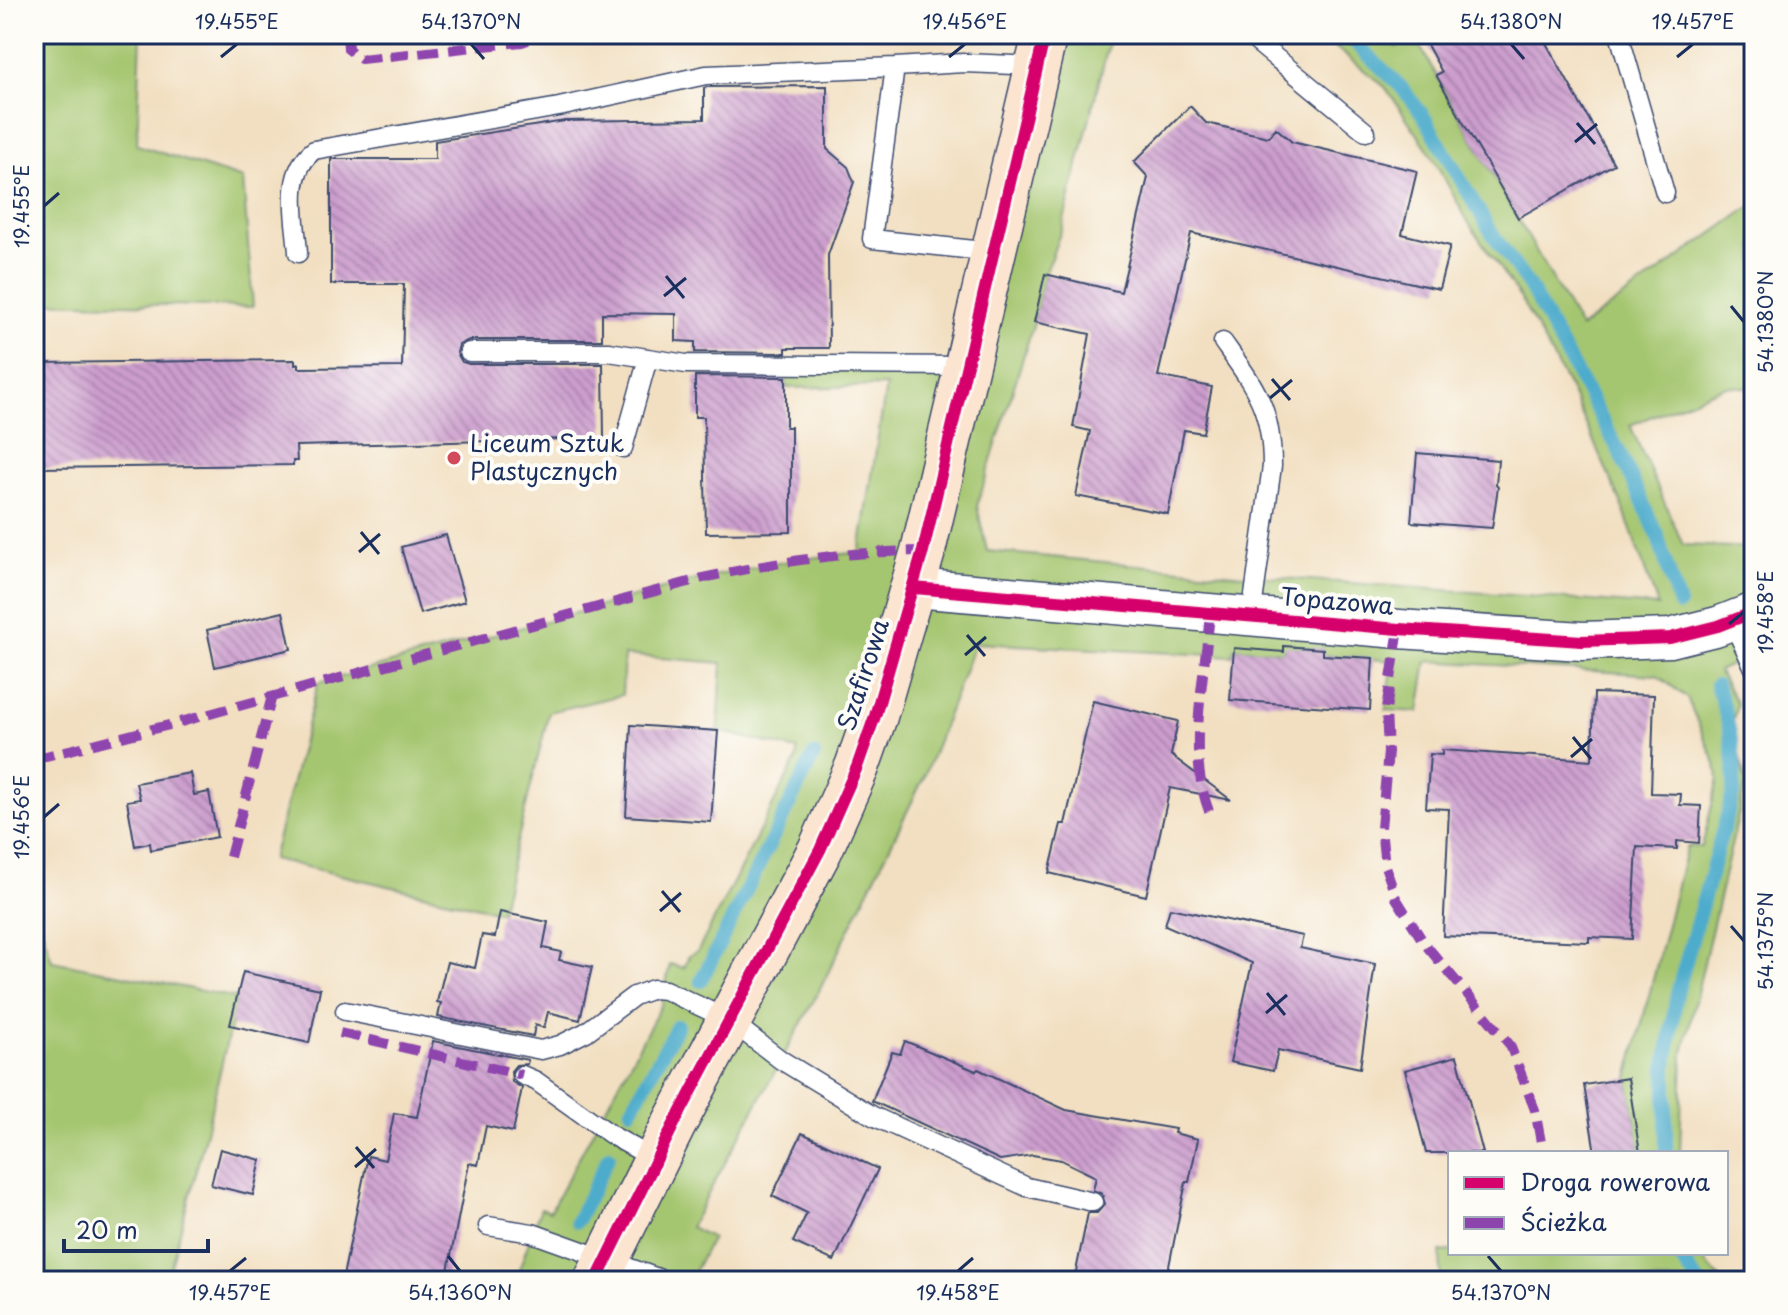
<svg xmlns="http://www.w3.org/2000/svg" width="1788" height="1315" viewBox="0 0 1788 1315" font-family="'Playpen Sans',sans-serif">
<defs>
<pattern id="building-back-hatch" width="6" height="6" patternUnits="userSpaceOnUse" patternTransform="scale(2)"><rect width="6" height="6" fill="#cc9dcd"/><path d="M-1 5l2 2M0 0l6 6M5-1l2 2" fill="none" stroke="#a580aa"/></pattern>
</defs>
<rect width="100%" height="100%" fill="#fdfcf7"/>
<filter id="ink" filterUnits="userSpaceOnUse"><feTurbulence type="fractalNoise" baseFrequency=".0125" numOctaves="2"/><feDisplacementMap in="SourceGraphic" scale="16" xChannelSelector="R" yChannelSelector="G"/><feConvolveMatrix kernelMatrix="1 2 1 2 8 2 1 2 1" color-interpolation-filters="sRGB"/></filter>
<filter id="wash" filterUnits="userSpaceOnUse"><feTurbulence type="fractalNoise" baseFrequency=".006" numOctaves="4" result="noise"/><feDisplacementMap in="SourceGraphic" scale="32" xChannelSelector="R" yChannelSelector="G"/><feGaussianBlur stdDeviation="1.8" result="paint"/><feColorMatrix in="noise" values="0 0 0 0 0 0 0 0 0 0 0 0 0 0 0 0 0 1.4 0 .05"/><feComposite in="paint" operator="in"/></filter>
<g filter="url(#wash)">
<rect width="100%" height="100%" fill="#f2dfc1"/>
<!-- green -->
<path fill="#a5c66f" stroke="#607a66" stroke-width="2" d="M34,34H141L137,145L243,179L253,307L34,302Z
M1045,34H1111L1062,228L1045,274L1034,322L977,506L987,551L1256,576L1658,606L1620,500L1572,393L1521,299L1470,225L1429,151L1385,87L1319,34H1380L1397,47L1400,34H1413L1580,328L1754,204V388L1726,386L1630,425L1683,545L1754,548V654L1718,671L1737,704L1732,725L1746,782L1683,1053L1680,1153H1640L1628,1078L1687,846L1702,847L1718,779L1716,764L1687,698L1657,675L1427,661L1419,712L1386,710L1393,661L1323,655V649L1284,647V652L1234,648L1233,656L975,643L924,777L819,991L690,1227L712,1238L689,1281H515L541,1208L550,1211L662,1004L670,964L684,968L689,956L698,951L797,758V750L718,731L722,663L624,655L622,695L549,712L500,912L272,859L318,683L703,578L793,560L860,552L886,386L786,388L785,363L966,365Z
M34,903L52,961L237,998L205,1136L167,1281H34Z
M1450,1251L1698,1253L1722,1281H1441L1440,1252Z"/>
<g fill="none" stroke-linecap="round" stroke-linejoin="round">
<!-- stream -->
<path stroke="#4daccc" stroke-width="14" d="M1346,34L1401,87L1423,115L1491,232L1529,286L1619,451L1657,534L1679,605
M701,981L814,755
M631,1110L677,1026
M1666,1153V1065L1677,993L1733,794C1738,757 1729,720 1716,685
M577,1221L609,1156
M1676,1253L1698,1281
M550,1281L553,1274"/>
</g>
<g id="blocks">
<!-- building -->
<path fill="url(#building-back-hatch)" d="M1421,34H1541L1614,164L1518,218L1436,75L1442,72Z
M827,86V149L848,167L854,182L828,255L829,348H786V353L695,352V342L676,341V314L602,313V340H469L459,345L457,353L462,362L469,364H603L604,438L296,446L297,461H293V465L40,468L39,363L295,360V365L299,364V368L402,367L404,284H331V159H435V141L565,121L704,119V88L707,87Z
M1190,106L1206,123L1268,137L1276,128L1292,142L1417,171L1402,234L1450,246L1439,289L1191,233L1158,376L1212,387L1203,433L1184,430L1168,514L1076,496L1090,431L1073,427L1090,334L1034,322L1045,274L1121,292L1148,177L1134,162Z
M695,376L786,377V427H791V532L706,533L704,417H695Z
M1417,453L1498,460L1496,485L1498,487L1492,528L1411,522Z
M446,535L465,601L420,614L401,547Z
M283,612L291,649L215,667L207,630Z
M1284,646L1323,649V655L1373,658L1370,710L1230,700L1234,648L1284,652Z
M1594,693L1654,695L1651,793L1681,794L1680,805L1701,806L1699,843L1677,841V849L1637,847L1632,939L1589,937V942L1443,936L1449,809L1426,808L1430,754L1442,755V750L1592,760Z
M1093,701L1178,721L1171,755L1231,800L1170,788L1146,896L1049,873L1061,824H1065Z
M631,725L718,731L711,822L626,816Z
M190,773L194,795L209,792L217,837L151,850L150,843L135,846L127,801L140,799L136,783Z
M1170,908L1303,936L1300,948L1375,964L1360,1068L1278,1050L1273,1071L1230,1062L1252,963L1165,925Z
M500,912L548,922L543,948L561,952L559,960L592,967L580,1020L548,1012L544,1028L535,1025L533,1036L438,1017L441,1003L437,1002L447,962L475,968L482,935L495,937Z
M243,972L320,989L309,1043L230,1025Z
M433,1041L528,1060L527,1064L516,1065L511,1071L512,1082L522,1088L513,1132L486,1126L478,1165L469,1163L446,1281H342L368,1156L385,1160L394,1113L417,1117Z
M905,1041L976,1071L978,1069L1066,1110L1175,1129L1174,1133L1198,1139L1189,1182H1186L1166,1281H1074L1088,1213H1097L1105,1204L1102,1194L1093,1190L1096,1177L1061,1160L1033,1155L1000,1160L872,1101L892,1052L900,1054Z
M1457,1056L1483,1153H1426L1405,1070Z
M1628,1078L1640,1153H1595L1584,1085Z
M802,1133L878,1169L834,1261L793,1242L807,1213L772,1196Z
M220,1149L261,1160L253,1195L211,1185Z"/>
</g>
</g>
<g filter="url(#ink)">
<use href="#blocks" fill-opacity="0" stroke="#3b496d" stroke-width="2"/>
<g fill="none" stroke-linecap="round" stroke-linejoin="round">
<!-- lane casing -->
<g stroke="#3b496d" stroke-width="21">
<path id="lane" d="M1247,34L1366,132
M1619,34L1665,193
M993,252L872,239L895,67L964,63L1037,66
M298,253C296,219 283,174 314,150L559,107L706,75L895,67
M1223,342C1255,387 1272,408 1272,466L1251,617
M469,352H609L686,364L966,366
M623,448L648,358
M1732,621L1754,668
M345,1011L541,1050L560,1045L586,1032L634,996L653,989L665,990L729,1020L781,1060L873,1116L1027,1187L1093,1202
M522,1075L536,1081L613,1136L656,1160
M488,1226L532,1233L666,1281"/>
</g>
<!-- street casing -->
<g stroke="#3b496d" stroke-width="41">
<path id="street" d="M914,588L1399,629L1582,641L1670,638L1718,626L1754,612"/>
</g>
<!-- secondary casing -->
<g stroke="#3b496d" stroke-width="47">
<path id="secondary" d="M596,1281L673,1126L820,850L857,767L875,716L923,551L1045,34"/>
</g>
<!-- lane -->
<use href="#lane" stroke="#fff" stroke-width="18"/>
<!-- street -->
<use href="#street" stroke="#fff" stroke-width="38"/>
<!-- secondary -->
<use href="#secondary" stroke="#fce5d0" stroke-width="44"/>
<!-- quiet -->
<path stroke="#8e44ad" stroke-width="10" stroke-dasharray="20 10" stroke-linecap="butt" d="M347,34L348,49L361,59L522,42L545,34
M1399,629L1386,710L1388,752L1381,828L1385,866L1396,898L1424,943L1510,1045L1535,1110L1543,1153
M34,759L177,723L703,578C776,562 847,551 923,551
M1209,811C1186,752 1205,676 1210,613
M230,857L272,696
M340,1033L522,1075"/>
<!-- cycleway casing -->
<g stroke="#fdfcf7" stroke-width="17">
<path id="cycleway" d="M914,588L1399,629L1582,641L1670,638L1718,626L1754,612
M596,1281L673,1126L820,850L857,767L875,716L923,551L1045,34"/>
</g>
<!-- cycleway -->
<use href="#cycleway" stroke="#d6006c" stroke-width="12"/>
</g>
</g>
<!-- ticks -->
<path fill="none" stroke="#1b2f5e" stroke-width="3" d="M471,44L484,59M1511,44L1524,59M221,57L237,44M949,57L965,44M1677,57L1693,44M1577,123L1595,144M1575,142L1597,124M44,206L59,193M666,276L684,298M664,296L686,278M1731,306L1744,322M1272,379L1290,400M1270,398L1292,380M361,532L379,554M359,552L380,534M1729,624L1744,612M967,635L985,656M965,655L986,637M1573,737L1591,759M1571,757L1592,739M44,817L59,804M662,891L680,912M660,911L681,893M1731,926L1744,941M1267,993L1285,1015M1266,1013L1287,995M356,1147L374,1168M355,1167L376,1149M448,1256L460,1271M1488,1256L1501,1271M230,1271L246,1258M958,1271L973,1258"/>
<!-- markers -->
<circle fill="#d1495b" stroke="#fdfcf7" stroke-width="3" cx="454" cy="458" r="8"/>
<g text-anchor="middle" stroke-width="8" stroke-linejoin="round" paint-order="stroke">
<!-- poi labels -->
<g font-size="24" fill="#1b2f5e" stroke="#fdfcf7" text-anchor="start">
<text x="470" y="452">Liceum Sztuk<tspan x="470" dy="28">Plastycznych</tspan></text>
</g>
<!-- street labels -->
<g font-size="24" fill="#1b2f5e" stroke="#fdfcf7">
<text transform="translate(1337 602) rotate(5)" y="8">Topazowa</text>
<text transform="translate(864 675) rotate(-72)" y="8">Szafirowa</text>
</g>
</g>
<!-- margin -->
<rect width="1788" height="1315" fill="none" stroke="#fdfcf7" stroke-width="88"/>
<!-- legend -->
<rect x="1448" y="1151" width="280" height="104" fill="#fdfcf7" stroke="#a3aaba" stroke-width="2"/>
<rect x="1464" y="1177" width="40" height="12" fill="#d6006c" stroke="#a3aaba" stroke-width="2"/>
<text x="1520" y="1191" font-size="24" fill="#1b2f5e">Droga rowerowa</text>
<rect x="1464" y="1217" width="40" height="12" fill="#8e44ad" stroke="#a3aaba" stroke-width="2"/>
<text x="1520" y="1231" font-size="24" fill="#1b2f5e">Ścieżka</text>
<!-- scale -->
<path d="M64 1239v12h144v-12" fill="none" stroke="#1b2f5e" stroke-width="4"/>
<text x="76" y="1239" font-size="24" fill="#1b2f5e" stroke="#fdfcf7" stroke-width="6" paint-order="stroke">20 m</text>
<rect x="44" y="44" width="1700" height="1227" fill="none" stroke="#1b2f5e" stroke-width="3"/>
<g font-size="20" text-anchor="middle" fill="#1b2f5e">
<text x="237" y="29">19.455°E</text>
<text x="471" y="29">54.1370°N</text>
<text x="965" y="29">19.456°E</text>
<text x="1511" y="29">54.1380°N</text>
<text x="1693" y="29">19.457°E</text>
<text transform="translate(22 206) rotate(-90)" y="7">19.455°E</text>
<text transform="translate(1766 322) rotate(-90)" y="7">54.1380°N</text>
<text transform="translate(1766 612) rotate(-90)" y="7">19.458°E</text>
<text transform="translate(22 817) rotate(-90)" y="7">19.456°E</text>
<text transform="translate(1766 941) rotate(-90)" y="7">54.1375°N</text>
<text x="230" y="1300">19.457°E</text>
<text x="460" y="1300">54.1360°N</text>
<text x="958" y="1300">19.458°E</text>
<text x="1501" y="1300">54.1370°N</text>
</g>
</svg>
